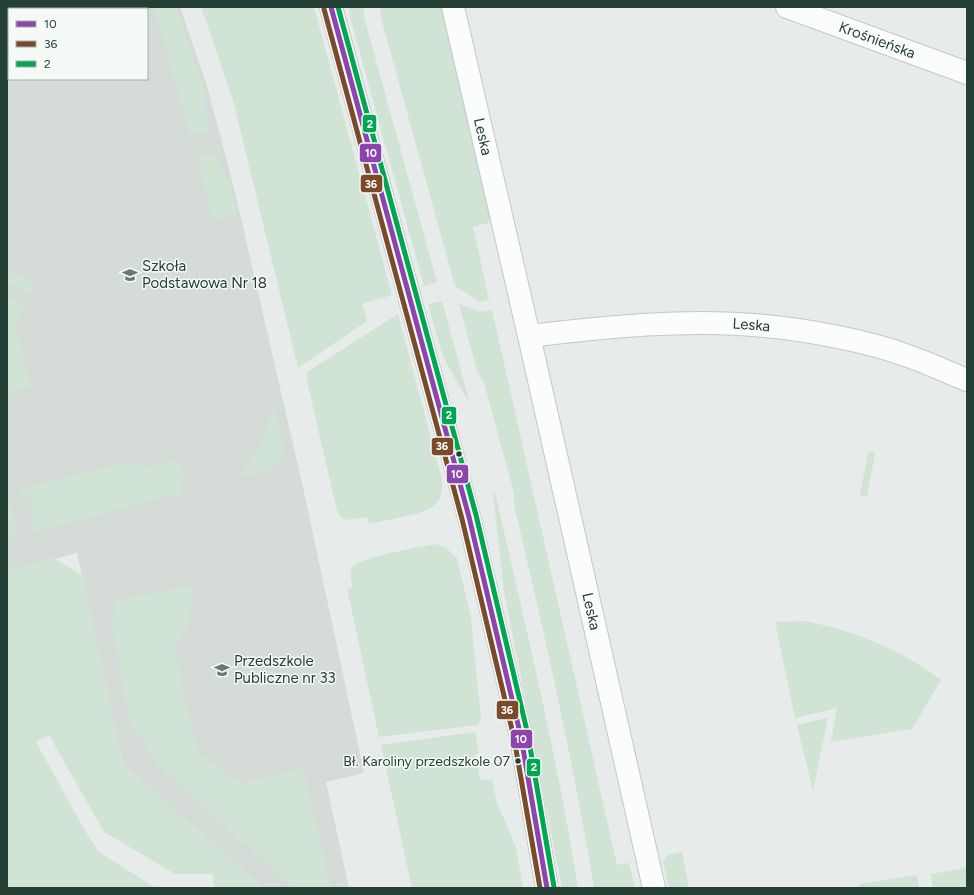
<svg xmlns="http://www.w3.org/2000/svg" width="974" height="895" viewBox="0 0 974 895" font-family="Figtree,sans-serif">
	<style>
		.built { fill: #d5dcd8; fill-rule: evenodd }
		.green { fill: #d1e3d4 }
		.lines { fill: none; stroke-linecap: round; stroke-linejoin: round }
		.minor-casing { stroke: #c4c8c6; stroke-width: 24 }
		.tertiary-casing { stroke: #c4c8c6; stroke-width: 24 }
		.minor { stroke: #fbfcfc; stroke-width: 22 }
		.tertiary { stroke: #fbfcfc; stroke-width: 22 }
		.bus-1-casing { stroke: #f5faf7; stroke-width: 8 }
		.bus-2-casing { stroke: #f5faf7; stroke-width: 8 }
		.bus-3-casing { stroke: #f5faf7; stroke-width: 8 }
		.bus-1 { stroke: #8e44ad; stroke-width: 5 }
		.bus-2 { stroke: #7a4b2a; stroke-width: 5 }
		.bus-3 { stroke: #00a651; stroke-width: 5 }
		.bus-dot { fill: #243f34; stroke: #f5faf7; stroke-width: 1.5 }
		.labels { text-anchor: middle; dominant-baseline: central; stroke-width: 3; stroke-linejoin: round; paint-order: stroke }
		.bus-label { font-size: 14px; fill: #243f34; stroke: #f5faf7; text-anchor: end }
		.street-label { font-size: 15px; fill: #243f34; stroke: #f5faf7 }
		.poi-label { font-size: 15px; fill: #243f34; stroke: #f5faf7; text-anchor: start }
		.line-badge { stroke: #f5faf7; stroke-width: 1.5 }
		.badge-label { font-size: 11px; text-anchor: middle; font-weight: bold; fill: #fff }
	</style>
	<rect width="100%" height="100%" fill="#e7ebe9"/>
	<path class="built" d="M7 7H180L207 86 234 188 304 492 364 773 326 782 349 888H264L123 765 77 553 7 571ZM9 9H147V79H9Z"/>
	<g class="green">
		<polygon points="154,7 176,7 204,89 208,131 190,135"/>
		<polygon points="201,7 314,7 392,295 362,304 367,321 298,368 233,100"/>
		<polygon points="349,7 364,7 364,17 437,282 424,286 350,17"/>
		<polygon points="381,7 444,7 491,216 488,223 473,227 489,300 480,302 455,286 380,14"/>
		<polygon points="214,154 231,188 237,215 213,221 197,158"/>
		<polygon points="7,268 35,284 29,295 7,282"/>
		<polygon points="7,296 24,305 15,323 31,386 7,392"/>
		<polygon points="442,301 470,404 443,357 428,304"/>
		<path d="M459 304 481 312 492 310 617 865 629 863 635 888H594C573 759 544 632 514 505V493L484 383 477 371Z"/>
		<path d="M398 314 442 480C445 509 424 512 402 517 391 519 380 522 369 524L367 517 347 520 340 516 337 511 307 381V372Z"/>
		<path d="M273 408C277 425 293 461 269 470 260 473 249 475 239 477L261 447Z"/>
		<polygon points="868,452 875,453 867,497 860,496"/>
		<path d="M174 459 184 473 181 493 31 532 30 525 35 523 29 497 22 499 20 490 125 462C141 468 159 469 174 459Z"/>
		<path d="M495 492C525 624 557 755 578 888H562L504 591 493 493Z"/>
		<polygon points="7,493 18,536 7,539"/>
		<path d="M436 544 446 548 457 558 471 618 481 720 477 725 379 737 347 588 353 587C351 580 349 574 352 568 358 557 421 547 436 544Z"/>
		<polygon points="55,559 82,575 123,765 264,888 214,888 213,874 175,874 104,832 49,735 36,742 84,829 99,852 156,888 7,888 7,571"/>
		<polygon points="193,585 189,623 174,651 198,753 240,783 303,769 331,888 293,888 159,766 129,719 112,624 115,601"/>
		<path d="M806 621C857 632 900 649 941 680L912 729 831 742 837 708 795 718 775 622Z"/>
		<polygon points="828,718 813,791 797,725"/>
		<polygon points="475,732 479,754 475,755 480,780 492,779 497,803 516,847 523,888 412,888 381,745"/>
		<polygon points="682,852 689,888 669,888 663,861 668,855"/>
		<polygon points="967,868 967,888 933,888 931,874"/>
		<polygon points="917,875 919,888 859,888 859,884"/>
	</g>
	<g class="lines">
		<g class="minor-casing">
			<g id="minor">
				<path id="s1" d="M453 7 529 336 654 888"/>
				<path id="s2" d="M787 7 967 73"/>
				<path id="s3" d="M529 336C607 327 687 318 765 326 808 330 868 341 908 356 928 363 947 372 967 380"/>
			</g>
		</g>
		<g class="tertiary-casing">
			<polyline id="tertiary" points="331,7 469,517 521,737 547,888"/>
		</g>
		<use href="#minor" class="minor"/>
		<use href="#tertiary" class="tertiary"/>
		<g class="bus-1-casing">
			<polyline id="bus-1" points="331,7 469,517 521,737 547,888"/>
		</g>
		<g class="bus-2-casing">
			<polyline id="bus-2" points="324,9 462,519 514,738 540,888"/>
		</g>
		<g class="bus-3-casing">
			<polyline id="bus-3" points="338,7 476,515 528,735 554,887"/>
		</g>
		<use href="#bus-1" class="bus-1"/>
		<use href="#bus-2" class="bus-2"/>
		<use href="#bus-3" class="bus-3"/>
	</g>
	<defs>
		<g id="school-bare" transform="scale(1.2)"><path d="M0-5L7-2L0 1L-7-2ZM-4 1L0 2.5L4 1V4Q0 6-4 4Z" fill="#687b73" stroke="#f5faf7" stroke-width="2.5" paint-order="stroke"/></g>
	</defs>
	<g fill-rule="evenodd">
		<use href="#school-bare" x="130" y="275"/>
		<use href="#school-bare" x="222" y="670"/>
	</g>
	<g class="bus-dot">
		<circle cx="459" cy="454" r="3.5"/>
		<circle cx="518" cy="761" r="3.5"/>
	</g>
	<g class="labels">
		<g class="bus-label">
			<text x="510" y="761">Bł. Karoliny przedszkole 07</text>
		</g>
		<g class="street-label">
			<text stroke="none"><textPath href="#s2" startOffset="96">Krośnieńska</textPath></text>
			<text stroke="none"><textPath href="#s1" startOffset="133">Leska</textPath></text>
			<text stroke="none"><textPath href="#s3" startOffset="223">Leska</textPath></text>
			<text stroke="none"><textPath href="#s1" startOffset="620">Leska</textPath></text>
		</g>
		<g class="poi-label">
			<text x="142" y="266">Szkoła<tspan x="142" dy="17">Podstawowa Nr 18</tspan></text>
			<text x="234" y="661">Przedszkole<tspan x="234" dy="17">Publiczne nr 33</tspan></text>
		</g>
	</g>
	<g class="line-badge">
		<rect x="362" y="114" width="15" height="19" rx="4" fill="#00a651"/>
		<rect x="359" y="143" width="23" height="20" rx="4" fill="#8e44ad"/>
		<rect x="360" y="174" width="23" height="19" rx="4" fill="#7a4b2a"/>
		<rect x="441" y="406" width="16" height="19" rx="4" fill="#00a651"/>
		<rect x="431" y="437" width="23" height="19" rx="4" fill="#7a4b2a"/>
		<rect x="446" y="464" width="23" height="20" rx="4" fill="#8e44ad"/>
		<rect x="496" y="700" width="23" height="20" rx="4" fill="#7a4b2a"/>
		<rect x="510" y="729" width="23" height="20" rx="4" fill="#8e44ad"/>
		<rect x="526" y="758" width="15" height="19" rx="4" fill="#00a651"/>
	</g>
	<g class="badge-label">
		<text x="370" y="128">2</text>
		<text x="371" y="157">10</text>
		<text x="371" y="188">36</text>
		<text x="449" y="419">2</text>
		<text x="442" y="450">36</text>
		<text x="457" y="478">10</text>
		<text x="507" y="714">36</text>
		<text x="521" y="743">10</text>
		<text x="534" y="771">2</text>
	</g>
	<rect width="974" height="895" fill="none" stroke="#243f34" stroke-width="16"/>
	<rect x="8" y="8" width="140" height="72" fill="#f5faf7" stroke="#a1afa9"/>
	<rect x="16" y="21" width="20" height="6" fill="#8e44ad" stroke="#a1afa9"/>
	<text x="44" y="28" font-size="12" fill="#243f34">10</text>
	<rect x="16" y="41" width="20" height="6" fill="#7a4b2a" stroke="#a1afa9"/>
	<text x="44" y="48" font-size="12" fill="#243f34">36</text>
	<rect x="16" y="61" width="20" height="6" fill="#00a651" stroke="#a1afa9"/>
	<text x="44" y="68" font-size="12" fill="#243f34">2</text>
</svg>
